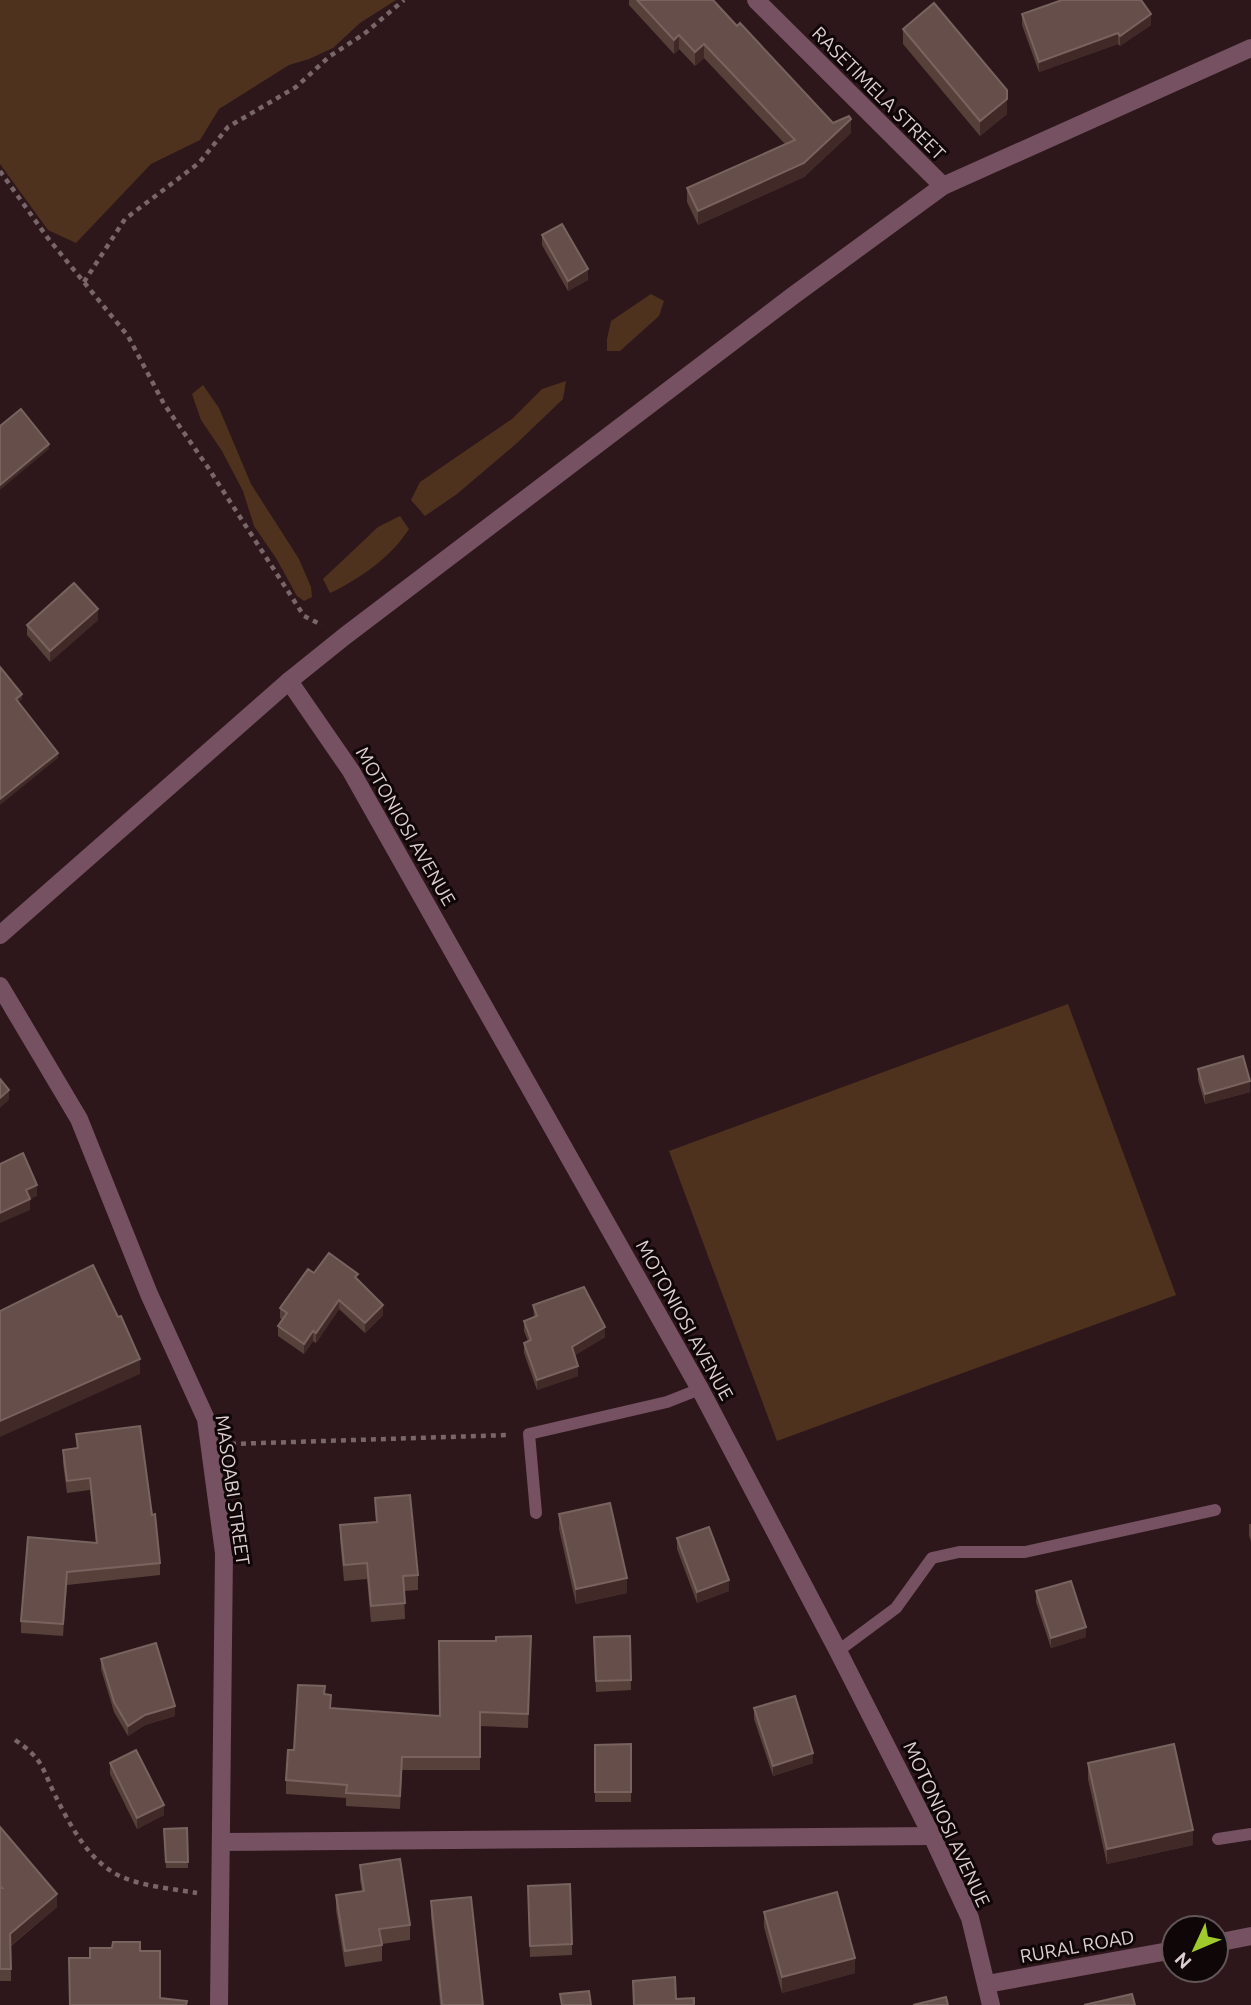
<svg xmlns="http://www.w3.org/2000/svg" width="1251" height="2005" viewBox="0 0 1251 2005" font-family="Ubuntu,sans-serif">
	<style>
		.green { fill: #4f321d }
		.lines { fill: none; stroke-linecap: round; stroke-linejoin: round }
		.path { stroke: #796669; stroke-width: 4.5; stroke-dasharray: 5 5; stroke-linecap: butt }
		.service { stroke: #755162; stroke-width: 12 }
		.minor { stroke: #755162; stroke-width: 18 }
		.wall { fill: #57403a }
		.shaded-wall { fill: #402927 }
		.building { fill: #664f4a; stroke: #78635f; stroke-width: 2 }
		.labels { text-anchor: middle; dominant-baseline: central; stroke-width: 6; stroke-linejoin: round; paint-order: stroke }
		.street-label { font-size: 19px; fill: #deced0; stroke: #0f0607 }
	</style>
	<rect width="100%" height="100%" fill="#2d171b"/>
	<g class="green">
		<polygon points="0,0 396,0 360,23 333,48 309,59 289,65 219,109 200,140 151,164 76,243 48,230 0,164"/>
		<polygon points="651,294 664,301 659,316 620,351 607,351 607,339 611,321"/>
		<polygon points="566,381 563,399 517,443 457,494 425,516 411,500 420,482 512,419 542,389"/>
		<polygon points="203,385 219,408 251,484 299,559 311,587 312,597 304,601 297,596 276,558 254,526 243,491 222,451 201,420 192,394"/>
		<path d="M400 516 409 529C390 558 361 578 330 593L323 579 378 527Z"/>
		<polygon points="1068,1004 1176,1295 777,1441 669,1151"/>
	</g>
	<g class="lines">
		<g class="path">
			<polyline points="0,171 47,237 128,336 164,404 207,466 304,616 322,625"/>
			<polyline points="84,282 125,219 199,163 228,127 296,87 330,56 364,34 404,0"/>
			<polyline points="231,1444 509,1435"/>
			<path d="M15 1740C43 1759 41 1766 55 1795 71 1827 91 1866 127 1879 149 1887 174 1889 197 1893"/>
		</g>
		<g class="service">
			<polyline points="536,1513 529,1434 667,1402 700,1389"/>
			<polyline points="838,1651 896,1608 932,1558 959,1552 1025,1552 1215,1510"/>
			<polyline points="1218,1839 1251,1834"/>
		</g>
		<g class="minor">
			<polyline points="756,0 943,186"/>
			<polyline points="289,681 351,771 700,1389 838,1651 932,1836 970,1918 991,2005"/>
			<polyline points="0,935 289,681 345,636 794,295 943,186 1251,48"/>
			<polyline points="0,986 79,1119 149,1294 206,1419 224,1553 219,2005"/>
			<polyline points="223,1842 932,1836"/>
			<polyline points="1216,1943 1251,1936"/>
			<polyline points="987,1984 1174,1950"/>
		</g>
	</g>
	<g class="wall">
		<polygon points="629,0 713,0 737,26 833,123 851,133 804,177 698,225 687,202 687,188 785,144 704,58 695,66 679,49 674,54 629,5"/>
		<polygon points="1022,14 1151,25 1120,46 1118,44 1039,72 1022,25"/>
		<polygon points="903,29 1007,114 980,136 903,44"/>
		<polygon points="542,235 588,280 568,291 542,245"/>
		<polygon points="98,620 50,662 27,635 27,625"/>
		<polygon points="1198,1069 1250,1092 1205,1104 1198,1080"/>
		<polygon points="314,1273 358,1280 383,1315 365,1333 339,1309 316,1343 313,1341 304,1354 278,1336 278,1326 282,1320 280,1318 280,1308"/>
		<polygon points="533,1305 605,1337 575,1355 578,1376 537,1390 524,1353 524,1343 528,1341 524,1331 524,1321 534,1317"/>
		<polygon points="76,1434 152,1515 160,1563 160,1575 67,1585 63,1636 21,1633 21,1621 96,1543 90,1490 67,1493 63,1463 63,1450 77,1449"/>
		<polygon points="375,1498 418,1575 418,1590 404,1591 405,1619 371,1622 367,1579 344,1581 340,1540 340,1525 376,1522"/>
		<polygon points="559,1514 627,1593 576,1604 559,1529"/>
		<polygon points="1249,1524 1251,1524 1251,1542 1249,1535"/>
		<polygon points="677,1538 729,1591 697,1603 677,1549"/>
		<polygon points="1036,1591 1086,1637 1051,1648 1036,1602"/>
		<polygon points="531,1636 528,1728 480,1726 480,1770 402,1770 400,1809 346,1806 346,1798 286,1794 286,1780 294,1750 325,1694 331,1708 440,1716 496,1641"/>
		<polygon points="630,1636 631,1690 596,1692 594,1637"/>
		<polygon points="101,1659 175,1716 145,1725 128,1736 114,1712 101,1669"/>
		<polygon points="754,1708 813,1763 773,1776 754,1719"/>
		<polygon points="631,1744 631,1802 595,1802 595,1745"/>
		<polygon points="110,1763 164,1815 137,1829 110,1774"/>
		<polygon points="1088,1763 1193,1845 1107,1864 1088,1779"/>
		<polygon points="0,1827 57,1907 11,1946 11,1981 0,1981"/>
		<polygon points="187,1828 188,1868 166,1868 164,1829"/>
		<polygon points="360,1865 410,1925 410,1940 382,1944 382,1961 345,1967 336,1910 336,1895 362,1891 360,1880"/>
		<polygon points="528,1886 572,1944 572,1955 530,1957"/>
		<polygon points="431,1901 483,2005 440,2005 431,1917"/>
		<polygon points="764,1912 855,1973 782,1993 764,1927"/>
	</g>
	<g class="shaded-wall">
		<polygon points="1151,14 1151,25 1120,46 1120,36"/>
		<polygon points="1118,33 1118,44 1039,72 1039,62"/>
		<polygon points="679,35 679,49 674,54 674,40"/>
		<polygon points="704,44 704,58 695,66 695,52"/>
		<polygon points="1007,99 1007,114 980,136 980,121"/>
		<polygon points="851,119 851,133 804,177 698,225 698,211"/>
		<polygon points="588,269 588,280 568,291 568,281"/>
		<polygon points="49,444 49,449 0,490 0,485"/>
		<polygon points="98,609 98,620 50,662 50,651"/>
		<polygon points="22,694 22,699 16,704 16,699"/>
		<polygon points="58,753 58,758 0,805 0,799"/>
		<polygon points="1250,1081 1250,1092 1205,1104 1205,1094"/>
		<polygon points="9,1090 9,1100 0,1108 0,1098"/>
		<polygon points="37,1185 37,1196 26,1201 26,1190"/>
		<polygon points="30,1199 30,1210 0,1223 0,1213"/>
		<polygon points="339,1300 339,1309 316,1343 316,1333"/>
		<polygon points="383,1305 383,1315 365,1333 365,1323"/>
		<polygon points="605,1327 605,1337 572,1357 572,1347"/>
		<polygon points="313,1331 313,1341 304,1354 304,1344"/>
		<polygon points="140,1359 140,1374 0,1437 0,1421"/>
		<polygon points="578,1366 578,1376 537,1390 537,1380"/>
		<polygon points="67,1572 67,1585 63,1636 63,1624"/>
		<polygon points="627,1578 627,1593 576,1604 576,1589"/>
		<polygon points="729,1580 729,1591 697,1603 697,1592"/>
		<polygon points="1086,1627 1086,1637 1051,1648 1051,1638"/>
		<polygon points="175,1706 175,1716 145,1725 128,1736 128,1726 145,1715"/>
		<polygon points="813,1753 813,1763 773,1776 773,1766"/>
		<polygon points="164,1805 164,1815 137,1829 137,1818"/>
		<polygon points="1193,1830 1193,1845 1107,1864 1107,1849"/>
		<polygon points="57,1894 57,1907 10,1946 10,1934"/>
		<polygon points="855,1958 855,1973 782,1993 782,1977"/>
	</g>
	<g class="building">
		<polygon points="637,0 713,0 737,26 740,23 833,123 849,116 851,119 804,163 698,211 687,188 795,140 704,44 695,52 679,35 674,40"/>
		<polygon points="1062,0 1141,0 1151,14 1120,36 1118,33 1039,62 1022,14"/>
		<polygon points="934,3 1007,90 1007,99 980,121 903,29"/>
		<polygon points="562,224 588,269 568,281 542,235"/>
		<polygon points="21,409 49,444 0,485 0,426"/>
		<polygon points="74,583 98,609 50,651 27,625"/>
		<polygon points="0,667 22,694 16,699 58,753 0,799"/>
		<polygon points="1243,1056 1250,1081 1205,1094 1198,1069"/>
		<polygon points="0,1079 9,1090 0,1098"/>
		<polygon points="23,1153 37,1185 26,1190 30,1199 0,1213 0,1164"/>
		<polygon points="329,1253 358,1274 355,1277 383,1305 365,1323 339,1300 316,1333 313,1331 304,1344 278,1326 287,1313 280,1308 308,1269 314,1273"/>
		<polygon points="93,1265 118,1317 121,1316 140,1359 0,1421 0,1311"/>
		<polygon points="584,1287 605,1327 572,1347 578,1366 537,1380 524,1343 531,1340 524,1321 537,1316 533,1305"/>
		<polygon points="140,1426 152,1515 155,1514 160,1563 67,1572 63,1624 21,1621 28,1537 97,1543 90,1478 67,1481 63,1450 78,1448 76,1434"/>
		<polygon points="410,1495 418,1575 403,1576 405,1603 371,1606 367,1563 344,1565 340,1525 377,1522 375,1498"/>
		<polygon points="610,1503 627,1578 576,1589 559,1514"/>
		<polygon points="709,1527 729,1580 697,1592 677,1538"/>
		<polygon points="1071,1581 1086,1627 1051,1638 1036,1591"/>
		<polygon points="531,1636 528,1714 480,1712 480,1757 402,1757 400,1796 346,1793 347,1785 286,1780 288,1750 294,1750 298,1685 325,1686 324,1694 331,1695 330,1708 440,1716 439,1641 496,1641 496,1637"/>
		<polygon points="630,1636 631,1680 596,1681 594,1637"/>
		<polygon points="156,1643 175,1706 145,1715 128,1726 114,1702 101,1659"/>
		<polygon points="795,1696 813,1753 773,1766 754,1708"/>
		<polygon points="631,1744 631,1792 595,1792 595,1745"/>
		<polygon points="1174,1744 1193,1830 1107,1849 1088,1763"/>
		<polygon points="136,1750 164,1805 137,1818 110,1763"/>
		<polygon points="0,1827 57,1894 10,1934 11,1969 0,1969 0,1888 2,1888 0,1886"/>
		<polygon points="187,1828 188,1862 166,1862 164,1829"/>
		<polygon points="400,1859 410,1925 379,1929 382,1945 345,1951 336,1895 364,1891 360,1865"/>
		<polygon points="570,1884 572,1944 530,1946 528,1886"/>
		<polygon points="837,1892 855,1958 782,1977 764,1912"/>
		<polygon points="471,1897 483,2005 442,2005 431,1901"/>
		<polygon points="113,1942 140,1942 140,1951 160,1951 160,1998 187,2001 186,2005 70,2005 69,1958 90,1958 90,1948 112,1948"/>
		<polygon points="675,1977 676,1999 694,1998 694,2005 634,2005 633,1981"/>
		<polygon points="589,1991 591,2005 562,2005 560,1994"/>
		<polygon points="1132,1994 1135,2005 1084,2005"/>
		<polygon points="946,1997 948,2005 913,2005"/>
	</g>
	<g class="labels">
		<g class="street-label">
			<text transform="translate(879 93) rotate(45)">RASETIMELA STREET</text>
			<text transform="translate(406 826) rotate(60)">MOTONIOSI AVENUE</text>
			<text transform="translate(685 1320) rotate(61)">MOTONIOSI AVENUE</text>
			<text transform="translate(233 1490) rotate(82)">MASOABI STREET</text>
			<text transform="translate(947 1824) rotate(65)">MOTONIOSI AVENUE</text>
			<text transform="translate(1077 1946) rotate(-10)">RURAL ROAD</text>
		</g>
	</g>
	<g transform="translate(1195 1949) rotate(226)"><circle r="33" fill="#0f0607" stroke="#625657" stroke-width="2"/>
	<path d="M0-5L12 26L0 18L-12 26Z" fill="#a0c92c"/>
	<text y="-10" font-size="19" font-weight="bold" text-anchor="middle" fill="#deced0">N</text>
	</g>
</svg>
